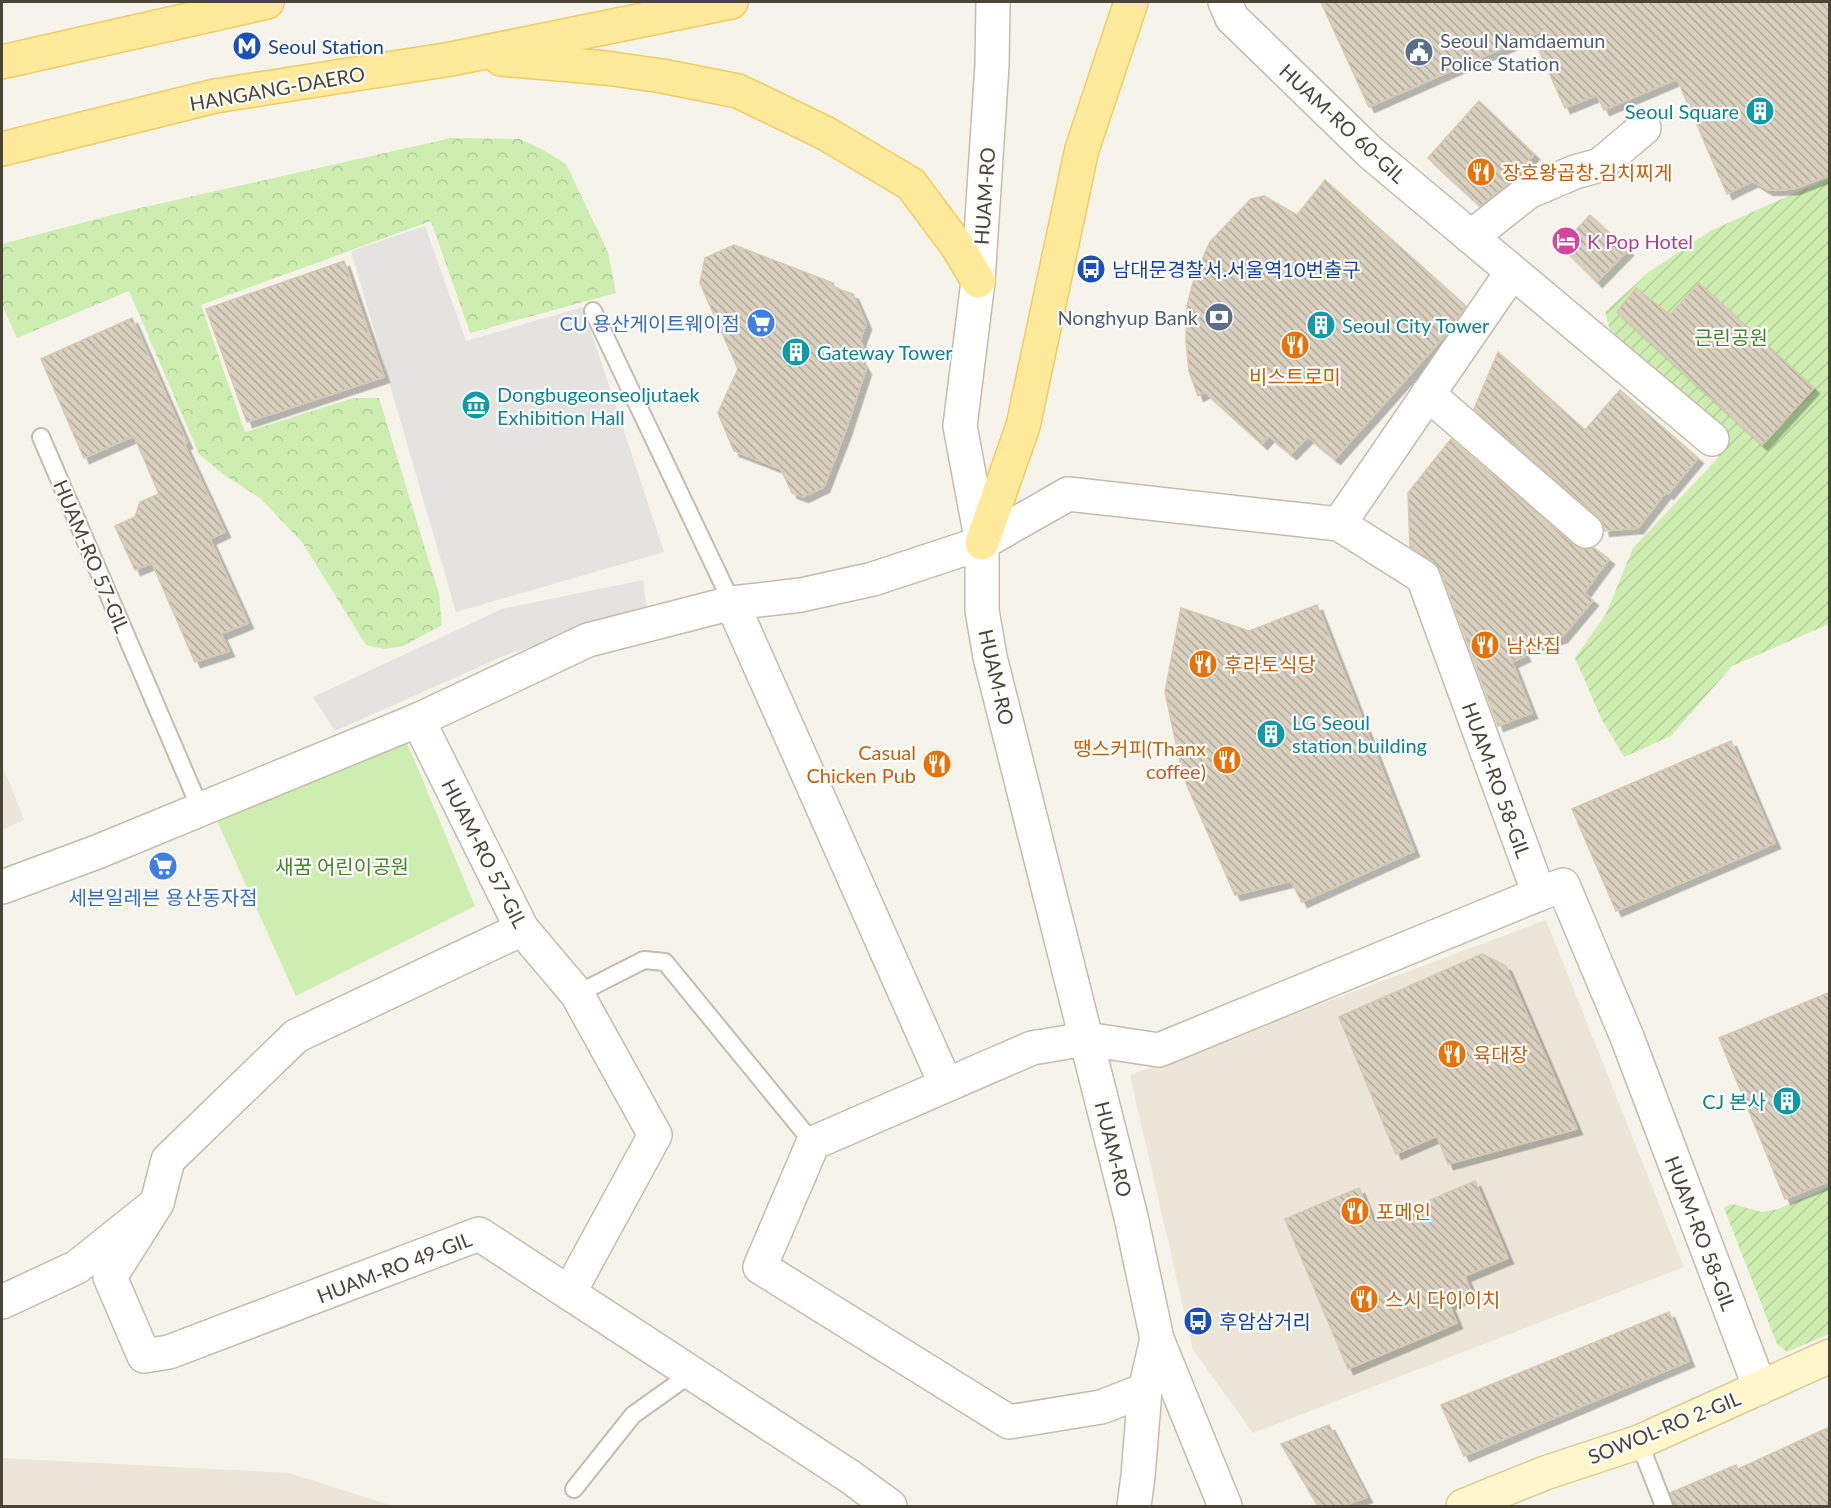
<svg xmlns="http://www.w3.org/2000/svg" width="1831" height="1508" viewBox="0 0 1831 1508" font-family="Lato,'Noto Sans KR',sans-serif">
	<style>
		.residential { fill: #ebe6d8 }
		.forest { fill: url(#forest-crowns) }
		.park { fill: #ceedb1 }
		.garden { fill: url(#garden-furrows) }
		.parking { fill: #e5e3df }
		.building { fill: url(#building-back-hatch); stroke: #d4c9b1; stroke-width: 1.5; filter: url(#shadow) }
		.lines { fill: none; stroke-linecap: round; stroke-linejoin: round }
		.service-casing { stroke: #c3bcac; stroke-width: 20 }
		.minor-casing { stroke: #c3bcac; stroke-width: 36 }
		.tertiary-casing { stroke: #c3bcac; stroke-width: 36 }
		.secondary-casing { stroke: #d9cb98; stroke-width: 36 }
		.primary-casing { stroke: #edcc62; stroke-width: 36 }
		.service { stroke: #fff; stroke-width: 16 }
		.minor { stroke: #fff; stroke-width: 33 }
		.tertiary { stroke: #fff; stroke-width: 33 }
		.secondary { stroke: #fff6cc; stroke-width: 33 }
		.primary { stroke: #ffe99b; stroke-width: 33 }
		.labels { text-anchor: middle; dominant-baseline: central; stroke-width: 4.5; stroke-linejoin: round; paint-order: stroke }
		.service-label { font-size: 20px; fill: #4e5e75; stroke: #fff; text-anchor: start }
		.transit-label { font-size: 20px; fill: #164399; stroke: #fff; text-anchor: start }
		.street-label { font-size: 20px; fill: #4b4537; stroke: #fff }
		.culture-label { font-size: 20px; fill: #0d838f; stroke: #fff; text-anchor: start }
		.food-label { font-size: 20px; fill: #c56008; stroke: #fff; text-anchor: start }
		.hotel-label { font-size: 20px; fill: #b23c85; stroke: #fff; text-anchor: start }
		.shop-label { font-size: 20px; fill: #366cbe; stroke: #fff; text-anchor: end }
		.park-label { font-size: 20px; fill: #438325; stroke: #fff }
	</style>
	<defs>
		<pattern id="forest-crowns" width="20" height="18" patternUnits="userSpaceOnUse" patternTransform="scale(1.5)"><rect width="20" height="18" fill="#ceedb1"/><path d="M2 6a3 3 0 1 1 6 0M12 15a3 3 0 1 1 6 0" fill="none" stroke="#b2cd99"/></pattern>
		<pattern id="garden-furrows" width="10" height="10" patternUnits="userSpaceOnUse" patternTransform="scale(1.5)"><rect width="10" height="10" fill="#ceedb1"/><path d="M-1 1l2-2M0 10L10 0M9 11l2-2" fill="none" stroke="#b2cd99"/></pattern>
		<pattern id="building-back-hatch" width="6" height="6" patternUnits="userSpaceOnUse" patternTransform="scale(1.5)"><rect width="6" height="6" fill="#d9d0bf"/><path d="M-1 5l2 2M0 0l6 6M5-1l2 2" fill="none" stroke="#b2ab9c"/></pattern>
		<filter id="shadow"><feDropShadow dx="5.5" dy="5.5" stdDeviation="0" flood-color="#0004"/></filter>
	</defs>
	<rect width="100%" height="100%" fill="#f6f3eb"/>
	<g class="residential">
		<polygon points="2,765 24,820 2,830"/>
		<polygon points="1546,920 1684,1267 1253,1433 1193,1350 1130,1075"/>
		<polygon points="2,1458 289,1473 393,1506 2,1506"/>
	</g>
	<polygon class="forest" points="451,138 520,139 545,151 566,164 608,252 616,293 470,333 431,221 201,305 245,432 354,398 379,398 439,594 442,625 403,646 384,649 366,645 302,542 260,498 224,475 199,454 129,291 17,338 2,305 2,244 127,211"/>
	<polygon class="park" points="406,740 475,906 296,996 213,812"/>
	<g class="garden">
		<polygon points="1829,178 1829,624 1732,666 1671,736 1624,757 1601,718 1575,658 1606,614 1633,548 1719,457 1622,374 1605,312 1649,272 1710,231"/>
		<polygon points="1829,1187 1829,1334 1787,1352 1777,1344 1724,1208 1732,1204 1762,1212 1778,1209"/>
	</g>
	<g class="parking">
		<polygon points="425,226 466,341 583,307 664,552 456,612 351,251"/>
		<polygon points="643,580 647,610 506,655 335,731 313,697 502,609"/>
	</g>
	<g class="building">
		<polygon points="1321,2 1830,2 1830,175 1794,189 1768,190 1753,181 1727,194 1677,79 1604,110 1597,95 1565,108 1535,41 1544,30 1369,107"/>
		<polygon points="1479,101 1534,154 1503,188 1480,206 1428,158"/>
		<polygon points="1325,180 1466,306 1447,333 1335,459 1308,437 1291,454 1269,436 1262,444 1205,392 1198,396 1189,371 1186,340 1187,306 1195,275 1210,242 1251,199 1264,196 1297,215"/>
		<polygon points="1590,215 1628,250 1597,282 1561,246"/>
		<polygon points="734,245 833,283 835,288 853,294 866,324 860,341 863,346 859,358 866,369 846,430 824,487 803,497 792,493 781,469 734,451 718,413 738,369 700,283 705,258"/>
		<polygon points="344,261 384,377 247,422 206,309"/>
		<polygon points="1699,283 1814,388 1762,445 1617,312 1636,288 1670,315"/>
		<polygon points="132,318 187,443 184,444 225,532 210,539 248,623 221,634 229,651 195,662 152,563 135,570 115,526 135,517 140,502 159,494 134,436 84,458 41,359"/>
		<polygon points="1498,352 1585,430 1620,390 1698,458 1668,494 1666,492 1638,528 1604,531 1603,524 1598,517 1474,409"/>
		<polygon points="1451,439 1574,545 1583,549 1594,548 1609,559 1584,593 1593,600 1562,637 1522,649 1525,656 1512,662 1532,713 1498,726 1441,571 1433,561 1410,547 1408,493"/>
		<polygon points="1317,605 1414,851 1302,902 1291,881 1235,895 1183,776 1165,692 1181,608 1249,631"/>
		<polygon points="1731,741 1775,843 1616,911 1572,809"/>
		<polygon points="1482,954 1506,966 1577,1129 1448,1164 1437,1136 1396,1154 1339,1017"/>
		<polygon points="1830,992 1830,1181 1785,1199 1719,1038"/>
		<polygon points="1475,1181 1508,1258 1465,1276 1472,1294 1449,1304 1457,1323 1348,1369 1285,1219 1359,1188 1374,1224"/>
		<polygon points="1669,1312 1689,1361 1464,1456 1441,1405"/>
		<polygon points="1329,1425 1367,1497 1343,1506 1318,1506 1281,1444"/>
		<polygon points="1830,1427 1830,1506 1674,1506 1670,1493 1736,1465 1738,1469"/>
	</g>
	<g class="lines">
		<g class="service-casing">
			<g id="service">
				<polyline points="593,311 732,603"/>
				<polyline points="41,437 200,808"/>
				<polyline points="577,994 644,960 665,962 813,1143"/>
				<polyline points="1639,1442 1664,1506"/>
				<polyline points="574,1489 633,1415 692,1373"/>
			</g>
		</g>
		<g class="minor-casing">
			<g id="minor">
				<polyline points="1225,2 1232,18 1371,153 1712,439"/>
				<polyline points="1471,237 1528,192 1575,172 1600,165 1644,128"/>
				<polyline points="1428,394 1586,531"/>
				<polyline points="1339,524 1512,272"/>
				<polyline points="732,603 946,1085"/>
				<polyline points="418,720 522,929 577,994 655,1135 569,1293"/>
				<polyline points="2,887 97,852 418,720 588,640 732,603 801,595 873,579 982,543 1068,494 1339,524 1423,577 1539,894 1563,885 1627,1037 1760,1388"/>
				<polyline points="157,1203 110,1277 144,1356 169,1352 479,1234 849,1476 890,1506"/>
				<polyline points="2,1302 77,1267 157,1203 168,1160 296,1036 522,929"/>
				<polyline points="1145,1390 1101,1407 1009,1422 760,1267 813,1143 1032,1048 1086,1039 1159,1050 1539,894"/>
			</g>
		</g>
		<g class="tertiary-casing">
			<g id="tertiary">
				<polyline points="993,2 992,65 978,281 960,426 982,543 982,610 990,657 1131,1217 1157,1339 1145,1390 1138,1476 1134,1506"/>
				<polyline points="1157,1339 1225,1506"/>
			</g>
		</g>
		<g class="secondary-casing">
			<polyline id="secondary" points="1463,1506 1545,1473 1639,1442 1830,1356"/>
		</g>
		<g class="primary-casing">
			<g id="primary">
				<polyline points="501,59 606,68 662,76 738,91 825,133 911,184 958,247 978,281"/>
				<polyline points="2,62 267,2"/>
				<polyline points="2,149 215,96 451,59 731,2"/>
				<polyline points="982,543 1023,426 1082,149 1131,2"/>
			</g>
		</g>
		<use href="#service" class="service"/>
		<use href="#minor" class="minor"/>
		<use href="#tertiary" class="tertiary"/>
		<use href="#secondary" class="secondary"/>
		<use href="#primary" class="primary"/>
	</g>
	<defs>
		<g id="metro-disc" transform="scale(1.5)"><circle r="9.5" fill="#1a4fb4" stroke="#fff"/><path d="M-5.5 5V-5H-3L0 0L3-5H5.5V5H3V-.5L0 4L-3-.5V5Z" fill="#fff"/></g>
		<g id="civic-disc" transform="scale(1.5)"><circle r="9.5" fill="#5c6f8a" stroke="#fff"/><path d="M-.6-6.5H3V-4.5H.6V-3L4-1V1h2V6H-6V1h2V-1L-.6-3ZM-1.2 2.5V6h2.4V2.5Z" fill="#fff"/></g>
		<g id="building-disc" transform="scale(1.5)"><circle r="9.5" fill="#0f9aa8" stroke="#fff"/><path d="M-4-6H4V6H1V3H-1V6H-4ZM-2.5-4.3h1.7v1.8h-1.7ZM.8-4.3h1.7v1.8H.8ZM-2.5-1h1.7V.8h-1.7ZM.8-1h1.7V.8H.8Z" fill="#fff"/></g>
		<g id="restaurant-disc" transform="scale(1.5)"><circle r="9.5" fill="#e8710a" stroke="#fff"/><path d="M-5-6h1v4h1v-4h1v4h1v-4h1v5L-1.5 .5V6h-2V.5L-5-1ZM5-6V6H3V1.5H1.5Q1.5-4 5-6Z" fill="#fff"/></g>
		<g id="hotel-disc" transform="scale(1.5)"><circle r="9.5" fill="#d1479c" stroke="#fff"/><path d="M-6-4.5h1.5V1H6V5H4.5V3h-9V5H-6ZM-4 0a1.8 1.8 0 1 1 3.6 0ZM.5 0V-2.5h3Q6-2.5 6 0Z" fill="#fff"/></g>
		<g id="bus-disc" transform="scale(1.5)"><circle r="9.5" fill="#1a4fb4" stroke="#fff"/><path d="M-5-6H5V4H4V6H2V4H-2V6H-4V4H-5ZM-3.5-4V0h7V-4ZM-3.5 1.2v1.5H-2V1.2ZM2 1.2v1.5H3.5V1.2Z" fill="#fff"/></g>
		<g id="bank-disc" transform="scale(1.5)"><circle r="9.5" fill="#5c6f8a" stroke="#fff"/><path d="M-6-4H6V4H-6ZM0-2.3a2.3 2.3 0 1 0 0 4.6a2.3 2.3 0 1 0 0-4.6Z" fill="#fff"/></g>
		<g id="supermarket-disc" transform="scale(1.5)"><circle r="9.5" fill="#3f7fe0" stroke="#fff"/><path d="M-6-5.5h2.5l.6 2H6L4.5 2H-2.5L-4.4-4H-6ZM-1.5 3.2a1.3 1.3 0 1 0 .1 0ZM3 3.2a1.3 1.3 0 1 0 .1 0Z" fill="#fff"/></g>
		<g id="museum-disc" transform="scale(1.5)"><circle r="9.5" fill="#0f9aa8" stroke="#fff"/><path d="M0-6L6-3V-2H-6V-3ZM-5-1h2V3h-2ZM-1-1h2V3h-2ZM3-1h2V3H3ZM-6 4H6V6H-6Z" fill="#fff"/></g>
	</defs>
	<g fill-rule="evenodd">
		<use href="#metro-disc" x="247" y="46"/>
		<use href="#civic-disc" x="1419" y="52"/>
		<use href="#building-disc" x="1760" y="111"/>
		<use href="#restaurant-disc" x="1481" y="172"/>
		<use href="#hotel-disc" x="1566" y="241"/>
		<use href="#bus-disc" x="1091" y="269"/>
		<use href="#bank-disc" x="1219" y="317"/>
		<use href="#supermarket-disc" x="761" y="323"/>
		<use href="#building-disc" x="1321" y="325"/>
		<use href="#restaurant-disc" x="1295" y="345"/>
		<use href="#building-disc" x="796" y="352"/>
		<use href="#museum-disc" x="476" y="405"/>
		<use href="#restaurant-disc" x="1485" y="645"/>
		<use href="#restaurant-disc" x="1203" y="664"/>
		<use href="#building-disc" x="1271" y="734"/>
		<use href="#restaurant-disc" x="1227" y="760"/>
		<use href="#restaurant-disc" x="937" y="764"/>
		<use href="#supermarket-disc" x="163" y="866"/>
		<use href="#restaurant-disc" x="1452" y="1054"/>
		<use href="#building-disc" x="1787" y="1101"/>
		<use href="#restaurant-disc" x="1355" y="1211"/>
		<use href="#restaurant-disc" x="1364" y="1299"/>
		<use href="#bus-disc" x="1198" y="1321"/>
	</g>
	<g class="labels">
		<g class="service-label">
			<text x="1440" y="40">Seoul Namdaemun<tspan x="1440" dy="23">Police Station</tspan></text>
			<text x="1198" y="317" text-anchor="end">Nonghyup Bank</text>
		</g>
		<g class="transit-label">
			<text x="268" y="46">Seoul Station</text>
			<text x="1112" y="269">남대문경찰서.서울역10번출구</text>
			<text x="1219" y="1321">후암삼거리</text>
		</g>
		<g class="street-label">
			<text transform="translate(277 88) rotate(-10)">HANGANG-DAERO</text>
			<text transform="translate(1343 123) rotate(43)">HUAM-RO 60-GIL</text>
			<text transform="translate(984 196) rotate(-86)">HUAM-RO</text>
			<text transform="translate(92 556) rotate(67)">HUAM-RO 57-GIL</text>
			<text transform="translate(997 677) rotate(77)">HUAM-RO</text>
			<text transform="translate(1497 780) rotate(70)">HUAM-RO 58-GIL</text>
			<text transform="translate(485 853) rotate(63)">HUAM-RO 57-GIL</text>
			<text transform="translate(1114 1149) rotate(76)">HUAM-RO</text>
			<text transform="translate(1701 1233) rotate(69)">HUAM-RO 58-GIL</text>
			<text transform="translate(394 1267) rotate(-21)">HUAM-RO 49-GIL</text>
			<text transform="translate(1664 1427) rotate(-22)">SOWOL-RO 2-GIL</text>
		</g>
		<g class="culture-label">
			<text x="1739" y="111" text-anchor="end">Seoul Square</text>
			<text x="1342" y="325">Seoul City Tower</text>
			<text x="817" y="352">Gateway Tower</text>
			<text x="497" y="394">Dongbugeonseoljutaek<tspan x="497" dy="23">Exhibition Hall</tspan></text>
			<text x="1292" y="722">LG Seoul<tspan x="1292" dy="23">station building</tspan></text>
			<text x="1766" y="1101" text-anchor="end">CJ 본사</text>
		</g>
		<g class="food-label">
			<text x="1502" y="172">장호왕곱창.김치찌게</text>
			<text x="1295" y="376" text-anchor="middle">비스트로미</text>
			<text x="1506" y="645">남산집</text>
			<text x="1224" y="664">후라토식당</text>
			<text x="1206" y="748" text-anchor="end">땡스커피(Thanx<tspan x="1206" dy="23">coffee)</tspan></text>
			<text x="916" y="752" text-anchor="end">Casual<tspan x="916" dy="23">Chicken Pub</tspan></text>
			<text x="1473" y="1054">육대장</text>
			<text x="1376" y="1211">포메인</text>
			<text x="1385" y="1299">스시 다이이치</text>
		</g>
		<g class="hotel-label">
			<text x="1587" y="241">K Pop Hotel</text>
		</g>
		<g class="shop-label">
			<text x="740" y="323">CU 용산게이트웨이점</text>
			<text x="163" y="897" text-anchor="middle">세븐일레븐 용산동자점</text>
		</g>
		<g class="park-label">
			<text x="1731" y="337">근린공원</text>
			<text x="342" y="866">새꿈 어린이공원</text>
		</g>
	</g>
	<rect width="1831" height="1508" fill="none" stroke="#4b4537" stroke-width="6"/>
</svg>
